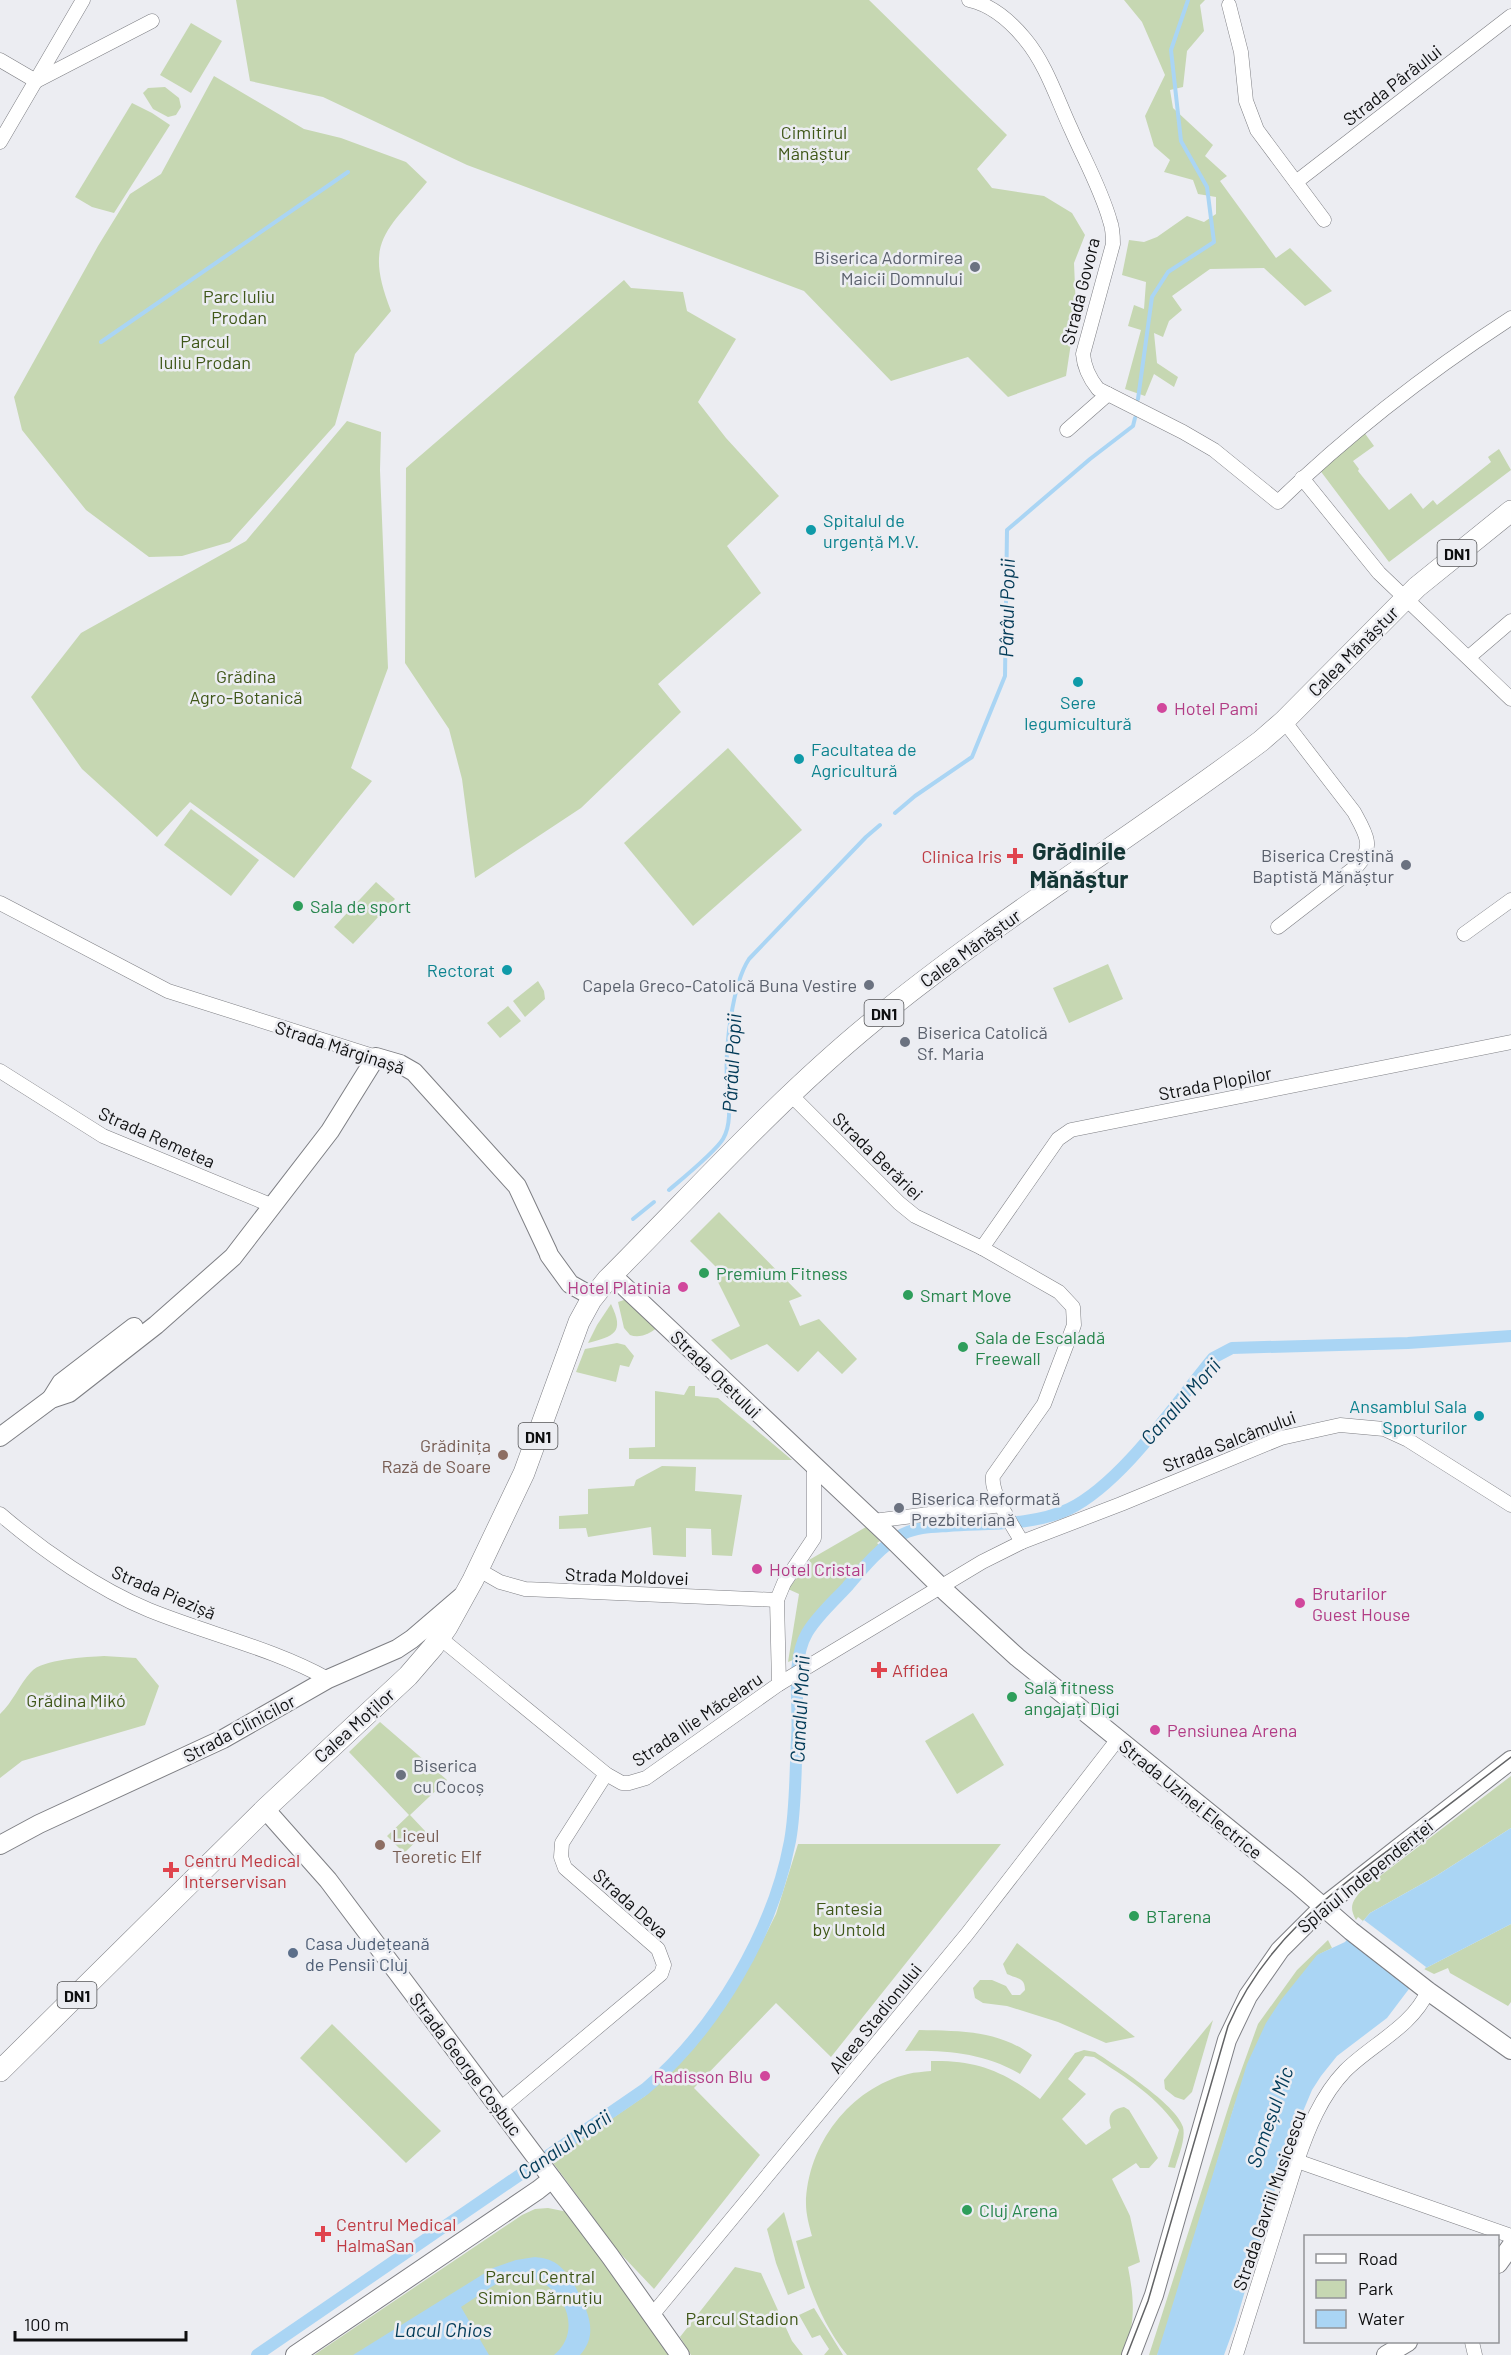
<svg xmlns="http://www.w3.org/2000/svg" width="1511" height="2355" viewBox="0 0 1511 2355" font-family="Barlow,sans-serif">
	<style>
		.green { fill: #c6d7b2 }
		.water { fill: #aad5f4 }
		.pier { fill: #ecedf2 }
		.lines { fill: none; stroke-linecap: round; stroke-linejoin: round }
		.stream { stroke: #aad5f4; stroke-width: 4 }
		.canal { stroke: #aad5f4; stroke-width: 12 }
		.street-casing { stroke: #7e7f84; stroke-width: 15 }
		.secondary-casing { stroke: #7e7f84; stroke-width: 20 }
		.primary-casing { stroke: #7e7f84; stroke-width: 22 }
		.street { stroke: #fff; stroke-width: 14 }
		.secondary { stroke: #fff; stroke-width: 18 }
		.primary { stroke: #fff; stroke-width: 21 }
		.tram { stroke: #626365; stroke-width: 1.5 }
		.worship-dot { fill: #6b7280; stroke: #ecedf2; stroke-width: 2 }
		.culture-dot { fill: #0f9aa8; stroke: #ecedf2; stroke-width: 2 }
		.hotel-dot { fill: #d1479c; stroke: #ecedf2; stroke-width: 2 }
		.health-dot { fill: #e0444e; stroke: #ecedf2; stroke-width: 2 }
		.leisure-dot { fill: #2e9e5b; stroke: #ecedf2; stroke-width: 2 }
		.education-dot { fill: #8d6e63; stroke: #ecedf2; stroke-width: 2 }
		.service-dot { fill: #5c6f8a; stroke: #ecedf2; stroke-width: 2 }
		.labels { text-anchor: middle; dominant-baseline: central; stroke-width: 5; stroke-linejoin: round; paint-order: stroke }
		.shield { fill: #ecedf2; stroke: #515254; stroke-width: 1.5 }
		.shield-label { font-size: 16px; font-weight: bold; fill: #0e0f10 }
		.street-label { font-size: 18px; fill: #0e0f10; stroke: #ecedf2 }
		.park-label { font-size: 18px; fill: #3f5718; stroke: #ecedf2 }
		.worship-label { font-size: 18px; fill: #5b616d; stroke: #ecedf2; text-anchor: end }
		.culture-label { font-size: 18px; fill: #0d838f; stroke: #ecedf2; text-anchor: start }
		.hotel-label { font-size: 18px; fill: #b23c85; stroke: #ecedf2; text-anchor: start }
		.health-label { font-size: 18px; fill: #be3a42; stroke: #ecedf2; text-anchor: start }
		.leisure-label { font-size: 18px; fill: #27864d; stroke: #ecedf2; text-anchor: start }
		.education-label { font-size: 18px; fill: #785e54; stroke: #ecedf2; text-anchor: end }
		.service-label { font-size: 18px; fill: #4e5e75; stroke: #ecedf2; text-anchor: start }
		.water-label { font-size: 20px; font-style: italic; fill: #013a57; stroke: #ecedf2 }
		.district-label { font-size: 24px; font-weight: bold; fill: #153736; stroke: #ecedf2 }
	</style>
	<rect width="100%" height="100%" fill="#ecedf2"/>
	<g class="green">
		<polygon points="236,0 869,0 1007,135 977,169 992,188 1044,196 1072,213 1085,235 1074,263 1076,310 1066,376 1008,397 968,357 891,381 804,291 467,165 323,97 250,81"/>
		<polygon points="1124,0 1205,0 1200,5 1204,31 1187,51 1183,87 1170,90 1173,108 1213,145 1205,156 1227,176 1220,181 1276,258 1290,248 1332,291 1305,306 1264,268 1210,269 1172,296 1182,310 1169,321 1163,337 1154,333 1157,363 1178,377 1174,387 1154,374 1145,396 1125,389 1141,330 1128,326 1134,305 1144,309 1146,282 1122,275 1129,240 1144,242 1157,237 1187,216 1204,222 1216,214 1216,197 1198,194 1193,180 1164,172 1170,160 1154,146 1145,116 1165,75 1142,22"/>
		<polygon points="191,23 222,41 191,93 160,75"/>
		<path d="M214 76 304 129 341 138 406 162 427 182C385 233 364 242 391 311L355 354 335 425 230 542 182 556 149 557 86 510 22 430 14 397 98 246 130 194 161 174Z"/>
		<polygon points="165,87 179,98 181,107 176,115 168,117 153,109 143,93 148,88"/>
		<polygon points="132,103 152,113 170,125 114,213 92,207 75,197"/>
		<polygon points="624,280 631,288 683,292 687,311 736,339 698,402 726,438 779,496 727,546 761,593 658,684 681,712 581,808 475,878 462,779 449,729 405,663 406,468"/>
		<polygon points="347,421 381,432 380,470 388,668 351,768 372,781 294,878 190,802 157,837 82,769 31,697 81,633 246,541"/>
		<polygon points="1361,428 1374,446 1353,461 1359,469 1358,471 1389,510 1411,493 1423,509 1433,500 1437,505 1491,462 1488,457 1499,449 1511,470 1389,562 1316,465"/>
		<polygon points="728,748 802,830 693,926 624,843"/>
		<polygon points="191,809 259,860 231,896 164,845"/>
		<polygon points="376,882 395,899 353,944 334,927"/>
		<polygon points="1108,964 1123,999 1069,1023 1053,988"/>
		<polygon points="538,981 544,991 545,999 525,1017 513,1001"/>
		<polygon points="508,1006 521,1021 500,1038 487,1023"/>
		<polygon points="719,1212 802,1296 789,1301 800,1326 819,1319 857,1359 842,1374 818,1351 798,1372 767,1344 731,1360 711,1340 740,1326 715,1276 720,1271 690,1241"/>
		<path d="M624 1300 632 1301 659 1326C651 1333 640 1339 630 1335L624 1328 618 1302Z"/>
		<path d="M611 1304C625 1333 614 1336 588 1343L597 1325Z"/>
		<polygon points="617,1343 625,1345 634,1356 629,1367 620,1365 616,1382 576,1372 585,1349"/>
		<polygon points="689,1386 695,1386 695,1396 718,1398 792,1460 629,1459 629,1448 655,1447 655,1391 684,1395"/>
		<polygon points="662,1466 696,1467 695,1491 742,1495 732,1556 712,1555 711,1529 686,1528 686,1557 653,1555 651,1527 588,1537 586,1528 559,1529 559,1516 588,1514 588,1489 634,1486 636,1480"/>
		<path d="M866 1527 880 1541 877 1543 881 1547C857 1569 797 1625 798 1658L788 1662 799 1594 788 1589 810 1562 809 1560Z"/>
		<path d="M104 1656 136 1658 159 1686 145 1725 22 1761 0 1778V1714C13 1702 19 1685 31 1672 42 1659 87 1657 104 1656Z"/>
		<polygon points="973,1713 1004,1765 957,1794 925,1741"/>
		<polygon points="380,1722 447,1780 410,1815 426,1832 404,1853 387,1836 409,1815 349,1752"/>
		<path d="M1511 1776V1828L1436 1876 1370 1913 1363 1921 1358 1917 1356 1920C1348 1906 1353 1900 1363 1889Z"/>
		<polygon points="798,1844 1001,1844 831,2057 776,2003 694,2088 760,2155 654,2289 618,2251 551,2160 645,2096 701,2037 726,2002 760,1946 776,1914"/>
		<polygon points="1511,1924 1511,2002 1508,2006 1450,1973 1448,1968 1434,1974 1424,1969"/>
		<polygon points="1328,1940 1332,1948 1318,1955 1235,2104 1160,2350 1157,2355 1149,2355 1232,2096 1258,2024 1297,1970"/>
		<path d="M1017 1943 1135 2037 1106 2043 1058 2022 1007 2006 983 2003 975 1998 973 1988 980 1980H992L1006 1986 1012 1995H1020L1025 1990C1025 1977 1017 1979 1007 1974L1003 1964Z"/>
		<polygon points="1213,2020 1192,2092 1184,2100 1175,2097 1165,2089 1164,2080"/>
		<polygon points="332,2024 441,2131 406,2163 300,2058"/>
		<path d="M919 2030C960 2031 997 2030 1032 2055L1020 2074C984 2053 946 2050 905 2051Z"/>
		<path d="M1084 2050 1095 2052C1116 2066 1176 2104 1183 2127 1186 2139 1178 2157 1175 2168L1168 2167 1179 2130C1161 2099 1124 2076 1094 2057L1085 2056 1068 2079 1086 2094 1062 2119 1086 2145 1111 2128C1107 2116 1111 2109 1124 2107L1129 2110 1158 2158 1149 2168H1140L1136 2163 1112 2179 1130 2216 1140 2262 1128 2267C1134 2297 1137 2328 1121 2355H847C820 2321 807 2282 796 2241L812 2236C809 2225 806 2214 806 2204 807 2145 850 2088 908 2074 915 2072 923 2072 931 2071V2061C976 2060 1004 2071 1040 2099L1075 2053Z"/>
		<polygon points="548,2208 568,2212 670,2355 314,2355 522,2215 535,2209"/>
		<polygon points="784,2212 805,2288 788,2295 776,2263 767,2229"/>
		<polygon points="735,2267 761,2273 792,2341 803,2355 691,2355 680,2337"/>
		<polygon points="814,2308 843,2355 824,2355 829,2349 820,2335 812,2338 799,2315"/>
	</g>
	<g class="water">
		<polygon points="1511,1828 1511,1924 1424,1969 1387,2018 1337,2056 1321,2076 1312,2090 1286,2152 1235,2325 1224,2355 1157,2355 1247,2064 1266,2023 1281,2000 1317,1955 1345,1942 1370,1913 1436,1876"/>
		<path d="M535 2257C543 2258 550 2259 557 2264 566 2271 572 2280 577 2290 588 2312 599 2334 580 2355H554C582 2332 566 2292 537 2280 530 2278 521 2275 514 2277 496 2281 477 2297 461 2307L489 2355H353L493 2268 516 2260Z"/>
	</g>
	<polygon class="pier" points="1364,1920 1426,1967 1411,1986 1349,1938"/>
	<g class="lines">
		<g class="stream">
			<polyline points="101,342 348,172"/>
			<polyline points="1138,399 1152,297 1168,272 1214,242 1207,187 1181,141 1171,50 1188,0"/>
			<polyline points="895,813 915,796 972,757 1005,676 1007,530 1090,459 1133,426 1135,418"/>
			<path d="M669 1190C682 1179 715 1152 723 1139 733 1122 728 1098 727 1080 725 1048 732 985 749 959L866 837 880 825"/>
			<polyline points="633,1219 654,1202"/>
		</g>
		<path class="canal" d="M257 2355 645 2089C715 2030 773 1932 790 1841 796 1808 795 1773 797 1739 800 1706 790 1663 807 1633 817 1616 834 1601 847 1587 863 1568 881 1546 903 1534 917 1527 933 1527 948 1526 987 1523 1033 1526 1069 1509 1122 1483 1175 1404 1213 1358L1232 1348 1408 1343 1511 1336"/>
		<g class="street-casing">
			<g id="street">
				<path d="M969 0C992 5 1011 22 1025 39 1046 64 1057 99 1071 129 1084 159 1101 189 1110 221 1113 229 1113 236 1113 244L1083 354C1084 367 1090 379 1098 389L1183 432 1214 450 1278 502C1349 433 1428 372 1511 318"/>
				<polyline points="1229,5 1241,52 1246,101 1257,130 1324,220"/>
				<polyline points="0,60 36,81 152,21"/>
				<polyline points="0,142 83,0"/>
				<polyline points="1296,182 1511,16"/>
				<polyline points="1067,430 1108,394"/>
				<polyline points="1302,478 1379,573 1511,699"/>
				<polyline points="1469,657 1511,621"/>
				<polyline points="0,903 168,991 376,1057"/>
				<path d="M1278 927 1358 865C1375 846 1365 832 1354 812L1284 721"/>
				<polyline points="1464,934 1511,900"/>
				<polyline points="0,1071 103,1136 273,1206"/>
				<path d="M790 1094 899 1203 915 1216 982 1248 1059 1292 1073 1307 1074 1325 1044 1404 993 1476C990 1493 1013 1526 1022 1542"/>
				<polyline points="982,1248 1058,1139 1071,1130 1511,1042"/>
				<path d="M0 1514C42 1550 98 1589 149 1610 208 1634 272 1648 328 1679"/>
				<polyline points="873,1521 1002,1505"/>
				<polyline points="479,1570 500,1582 525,1589 777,1600"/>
				<polyline points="440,1638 606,1774 622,1783 629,1783 646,1778 779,1684 982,1562 1022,1542 1121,1504 1281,1438 1340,1425 1384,1429 1408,1440 1511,1505"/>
				<polyline points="779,1684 777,1600 784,1583 814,1538 814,1466"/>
				<polyline points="500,2109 661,1974 664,1965 658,1949 565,1868 561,1857 562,1843 606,1774"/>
				<polyline points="1297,2161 1511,2236"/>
				<polyline points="653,2314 967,1934 1118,1739"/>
				<polyline points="1472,2342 1475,2355"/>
				<path d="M1236 2355 1297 2161C1308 2129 1321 2096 1345 2071 1372 2044 1412 2027 1428 1991"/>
			</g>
		</g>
		<g class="secondary-casing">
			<g id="secondary">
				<polyline points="549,1255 570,1284 593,1297"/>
				<polyline points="612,1275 887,1534 946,1592 1017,1657 1297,1884 1351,1931 1428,1991 1511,2050"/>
				<polyline points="51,1399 61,1383 134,1327"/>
				<polyline points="0,1437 51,1399 69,1393 156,1325 233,1257 330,1131 376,1057 400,1064 414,1072 517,1186 548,1252"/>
				<polyline points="265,1809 328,1880 610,2256 680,2355"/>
				<polyline points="0,1845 39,1824 223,1739 328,1679 397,1649 412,1639 461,1597"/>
				<polyline points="1498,2264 1511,2246"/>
				<polyline points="295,2355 538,2190 552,2179"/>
				<polyline points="1131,2355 1154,2295 1227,2040 1248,1996 1280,1950 1323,1907 1511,1760"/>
				<polyline points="1386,2355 1408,2342"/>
			</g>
		</g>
		<g class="primary-casing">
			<path id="primary" d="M0 2071 265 1809 408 1676 433 1647 447 1627 473 1580 524 1473 579 1322 591 1300 607 1280C694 1193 776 1101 871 1023 995 921 1133 837 1261 741L1284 721 1417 587 1511 511"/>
		</g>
		<use href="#street" class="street"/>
		<use href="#secondary" class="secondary"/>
		<use href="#primary" class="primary"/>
		<path class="tram" d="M1127 2355 1148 2301 1228 2026C1266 1938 1335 1890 1410 1834 1444 1809 1477 1783 1511 1757"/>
	</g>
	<g class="worship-dot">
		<circle cx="975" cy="267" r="6"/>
		<circle cx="1406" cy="865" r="6"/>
		<circle cx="869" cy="985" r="6"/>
		<circle cx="905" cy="1042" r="6"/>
		<circle cx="899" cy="1508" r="6"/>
		<circle cx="401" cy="1775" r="6"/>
	</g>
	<g class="culture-dot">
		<circle cx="811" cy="530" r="6"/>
		<circle cx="1078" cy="682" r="6"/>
		<circle cx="799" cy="759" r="6"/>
		<circle cx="507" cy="970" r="6"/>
		<circle cx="1479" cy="1416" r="6"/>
	</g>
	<g class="hotel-dot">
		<circle cx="1162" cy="708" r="6"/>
		<circle cx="683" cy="1287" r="6"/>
		<circle cx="757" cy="1569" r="6"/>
		<circle cx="1300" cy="1603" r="6"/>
		<circle cx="1155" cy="1730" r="6"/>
		<circle cx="765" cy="2076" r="6"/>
	</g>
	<g class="health-dot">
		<path d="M1012 847h6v6h6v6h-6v6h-6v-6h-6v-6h6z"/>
		<path d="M876 1661h6v6h6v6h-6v6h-6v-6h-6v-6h6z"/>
		<path d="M168 1861h6v6h6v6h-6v6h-6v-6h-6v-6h6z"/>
		<path d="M320 2225h6v6h6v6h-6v6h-6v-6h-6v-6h6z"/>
	</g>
	<g class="leisure-dot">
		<circle cx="298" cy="906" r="6"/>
		<circle cx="704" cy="1273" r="6"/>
		<circle cx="908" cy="1295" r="6"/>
		<circle cx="963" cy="1347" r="6"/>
		<circle cx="1012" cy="1697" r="6"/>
		<circle cx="1134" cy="1916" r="6"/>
		<circle cx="967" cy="2210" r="6"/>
	</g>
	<g class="education-dot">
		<circle cx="503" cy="1455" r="6"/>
		<circle cx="380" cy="1845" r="6"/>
	</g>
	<circle class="service-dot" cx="293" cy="1953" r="6"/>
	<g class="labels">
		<g class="shield">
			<rect x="1437.5" y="540" width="39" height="26" rx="4.5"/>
			<rect x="864.5" y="1000" width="39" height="26" rx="4.5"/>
			<rect x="518.5" y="1423" width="39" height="26" rx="4.5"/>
			<rect x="57.5" y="1982" width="39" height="26" rx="4.5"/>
		</g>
		<g class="shield-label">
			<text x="1457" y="553">DN1</text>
			<text x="884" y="1013">DN1</text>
			<text x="538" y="1436">DN1</text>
			<text x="77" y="1995">DN1</text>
		</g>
		<g class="street-label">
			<text transform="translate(1392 85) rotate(-38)">Strada Pârâului</text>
			<text transform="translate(1080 291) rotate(-76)">Strada Govora</text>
			<text transform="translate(1353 651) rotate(-45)">Calea Mănăștur</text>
			<text transform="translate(970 948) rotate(-36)">Calea Mănăștur</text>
			<text transform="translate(340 1047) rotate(18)">Strada Mărginașă</text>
			<text transform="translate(1215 1083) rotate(-11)">Strada Plopilor</text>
			<text transform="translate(157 1137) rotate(24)">Strada Remetea</text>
			<text transform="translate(878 1156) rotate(44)">Strada Berăriei</text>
			<text transform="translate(716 1374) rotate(44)">Strada Oțetului</text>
			<text transform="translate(1229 1441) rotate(-21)">Strada Salcâmului</text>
			<text transform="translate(627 1576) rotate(2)">Strada Moldovei</text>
			<text transform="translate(164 1592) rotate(23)">Strada Piezișă</text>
			<text transform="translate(697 1719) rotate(-34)">Strada Ilie Măcelaru</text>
			<text transform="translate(354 1725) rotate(-42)">Calea Moților</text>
			<text transform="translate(239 1728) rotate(-28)">Strada Clinicilor</text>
			<text transform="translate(1191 1799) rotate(39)">Strada Uzinei Electrice</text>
			<text transform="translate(1365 1876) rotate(-39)">Splaiul Independenței</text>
			<text transform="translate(631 1903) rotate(42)">Strada Deva</text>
			<text transform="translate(875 2018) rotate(-51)">Aleea Stadionului</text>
			<text transform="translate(466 2064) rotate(53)">Strada George Coșbuc</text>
			<text transform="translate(1269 2200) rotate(-71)">Strada Gavriil Musicescu</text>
		</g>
		<g class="park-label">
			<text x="814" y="132">Cimitirul<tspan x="814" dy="21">Mănăștur</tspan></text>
			<text x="239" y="296">Parc Iuliu<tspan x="239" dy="21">Prodan</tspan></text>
			<text x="205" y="341">Parcul<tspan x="205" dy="21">Iuliu Prodan</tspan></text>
			<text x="246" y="676">Grădina<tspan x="246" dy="21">Agro-Botanică</tspan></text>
			<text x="76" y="1700">Grădina Mikó</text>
			<text x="849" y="1908">Fantesia<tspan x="849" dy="21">by Untold</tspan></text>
			<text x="540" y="2276">Parcul Central<tspan x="540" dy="21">Simion Bărnuțiu</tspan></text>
			<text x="742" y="2318">Parcul Stadion</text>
		</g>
		<g class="worship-label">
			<text x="963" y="257">Biserica Adormirea<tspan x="963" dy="21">Maicii Domnului</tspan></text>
			<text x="1394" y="855">Biserica Creștină<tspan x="1394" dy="21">Baptistă Mănăștur</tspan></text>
			<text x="857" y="985">Capela Greco-Catolică Buna Vestire</text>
			<text x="917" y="1032" text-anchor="start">Biserica Catolică<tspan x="917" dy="21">Sf. Maria</tspan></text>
			<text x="911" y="1498" text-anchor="start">Biserica Reformată<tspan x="911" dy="21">Prezbiteriană</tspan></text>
			<text x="413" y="1765" text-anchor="start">Biserica<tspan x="413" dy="21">cu Cocoș</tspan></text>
		</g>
		<g class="culture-label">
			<text x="823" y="520">Spitalul de<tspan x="823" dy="21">urgență M.V.</tspan></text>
			<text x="1078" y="702" text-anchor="middle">Sere<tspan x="1078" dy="21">legumicultură</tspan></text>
			<text x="811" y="749">Facultatea de<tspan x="811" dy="21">Agricultură</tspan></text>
			<text x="495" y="970" text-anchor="end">Rectorat</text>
			<text x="1467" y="1406" text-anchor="end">Ansamblul Sala<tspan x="1467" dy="21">Sporturilor</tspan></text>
		</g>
		<g class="hotel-label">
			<text x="1174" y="708">Hotel Pami</text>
			<text x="671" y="1287" text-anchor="end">Hotel Platinia</text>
			<text x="769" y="1569">Hotel Cristal</text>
			<text x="1312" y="1593">Brutarilor<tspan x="1312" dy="21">Guest House</tspan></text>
			<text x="1167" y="1730">Pensiunea Arena</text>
			<text x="753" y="2076" text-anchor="end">Radisson Blu</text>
		</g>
		<g class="health-label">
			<text x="1002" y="856" text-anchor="end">Clinica Iris</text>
			<text x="892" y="1670">Affidea</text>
			<text x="184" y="1860">Centru Medical<tspan x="184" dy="21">Interservisan</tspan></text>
			<text x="336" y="2224">Centrul Medical<tspan x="336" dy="21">HalmaSan</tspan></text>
		</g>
		<g class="leisure-label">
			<text x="310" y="906">Sala de sport</text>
			<text x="716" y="1273">Premium Fitness</text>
			<text x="920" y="1295">Smart Move</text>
			<text x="975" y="1337">Sala de Escaladă<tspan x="975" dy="21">Freewall</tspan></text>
			<text x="1024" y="1687">Sală fitness<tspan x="1024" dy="21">angajați Digi</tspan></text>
			<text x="1146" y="1916">BTarena</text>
			<text x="979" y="2210">Cluj Arena</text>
		</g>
		<g class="education-label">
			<text x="491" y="1445">Grădinița<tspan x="491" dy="21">Rază de Soare</tspan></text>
			<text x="392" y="1835" text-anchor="start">Liceul<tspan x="392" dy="21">Teoretic Elf</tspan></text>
		</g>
		<g class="service-label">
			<text x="305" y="1943">Casa Județeană<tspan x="305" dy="21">de Pensii Cluj</tspan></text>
		</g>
		<g class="water-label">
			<text transform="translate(1006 608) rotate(-89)">Pârâul Popii</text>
			<text transform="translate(731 1063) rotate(-87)">Pârâul Popii</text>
			<text transform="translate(1180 1401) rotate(-48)">Canalul Morii</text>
			<text transform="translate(799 1709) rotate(-87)">Canalul Morii</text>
			<text transform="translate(1269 2117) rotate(-71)">Someșul Mic</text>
			<text transform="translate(564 2144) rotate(-34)">Canalul Morii</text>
			<text x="443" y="2329">Lacul Chios</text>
		</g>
		<g class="district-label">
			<text x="1079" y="850">Grădinile<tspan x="1079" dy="28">Mănăștur</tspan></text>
		</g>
	</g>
	<rect x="1304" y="2235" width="195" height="108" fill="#ecedf2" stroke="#939498" stroke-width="1.5"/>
	<rect x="1316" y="2254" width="30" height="9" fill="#ffffff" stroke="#939498" stroke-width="1.5"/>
	<text x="1358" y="2265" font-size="18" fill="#0e0f10">Road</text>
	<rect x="1316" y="2280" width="30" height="18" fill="#c6d7b2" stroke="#939498" stroke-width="1.5"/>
	<text x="1358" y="2295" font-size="18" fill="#0e0f10">Park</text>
	<rect x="1316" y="2310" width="30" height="18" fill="#aad5f4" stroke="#939498" stroke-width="1.5"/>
	<text x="1358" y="2325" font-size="18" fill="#0e0f10">Water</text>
	<path d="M15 2331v9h171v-9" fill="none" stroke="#0e0f10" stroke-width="3"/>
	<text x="24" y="2331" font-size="18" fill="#0e0f10" stroke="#ecedf2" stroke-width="4.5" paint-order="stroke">100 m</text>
</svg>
